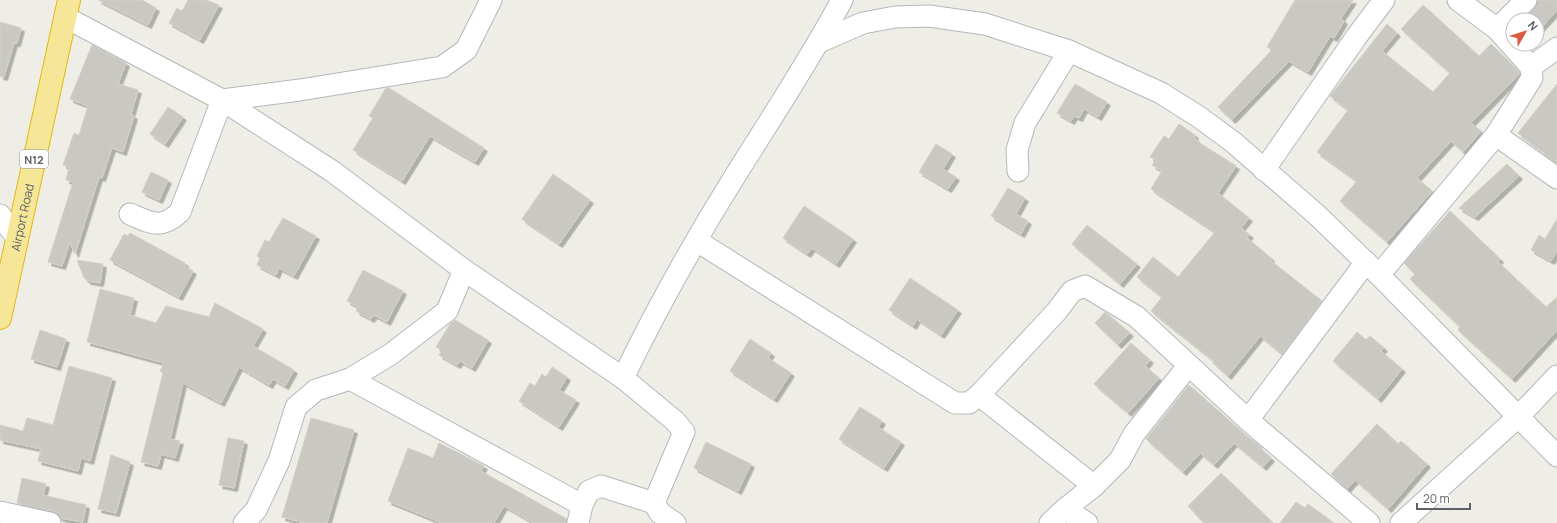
<svg xmlns="http://www.w3.org/2000/svg" width="1557" height="523" viewBox="0 0 1557 523" font-family="Manrope,sans-serif">
	<style>
		.building { fill: #cac8c2; stroke: #d3d0c5; filter: url(#shadow) }
		.lines { fill: none; stroke-linecap: round; stroke-linejoin: round }
		.minor-casing { stroke: #b6b7bc; stroke-width: 23 }
		.highway-casing { stroke: #e3b812; stroke-width: 24 }
		.minor { stroke: #fff; stroke-width: 21 }
		.highway { stroke: #f5e797; stroke-width: 22 }
		.labels { text-anchor: middle; dominant-baseline: central; stroke-width: 3; stroke-linejoin: round; paint-order: stroke }
		.shield { fill: #fff; stroke: #8e9093; stroke-width: 1 }
		.shield-label { font-size: 11px; font-weight: bold; fill: #5e6065 }
		.street-label { font-size: 12px; fill: #5e6065; stroke: #fff }
	</style>
	<defs>
		<filter id="shadow"><feDropShadow dx="3.5" dy="3.5" stdDeviation="0" flood-color="#0004"/></filter>
	</defs>
	<rect width="100%" height="100%" fill="#efeee6"/>
	<g class="building">
		<polygon points="98,0 142,0 156,8 148,25"/>
		<polygon points="188,0 206,0 219,5 200,40 169,23 177,8 182,11"/>
		<polygon points="1295,0 1353,0 1341,18 1344,21 1334,38 1330,36 1308,72 1289,61 1232,120 1218,107 1272,50 1267,47"/>
		<polygon points="1538,0 1557,0 1557,10 1537,32 1537,20 1523,20 1534,8"/>
		<polygon points="1423,5 1479,56 1491,44 1520,73 1471,123 1481,131 1463,152 1451,141 1417,178 1432,191 1387,242 1340,201 1357,181 1317,152 1348,110 1330,96 1387,24 1397,33 1382,51 1433,92 1450,73 1401,29"/>
		<polygon points="0,22 21,28 17,43 14,43 4,77 0,76"/>
		<polygon points="92,45 126,63 118,84 138,90 131,114 134,116 123,152 112,148 102,178 99,177 75,254 70,242 62,266 48,262 73,182 66,180 69,167 63,165 74,133 79,135 88,106 70,99"/>
		<polygon points="1075,84 1107,102 1098,117 1084,109 1079,118 1074,116 1071,121 1057,113"/>
		<polygon points="1557,84 1557,163 1518,133"/>
		<polygon points="386,88 389,88 484,148 475,162 430,136 402,181 353,150 373,118 369,116"/>
		<polygon points="168,107 183,117 165,144 150,134"/>
		<polygon points="1179,124 1195,135 1194,137 1200,143 1236,166 1218,193 1249,218 1241,228 1250,235 1247,238 1271,258 1270,260 1322,301 1282,354 1260,336 1228,376 1213,363 1214,361 1151,311 1162,297 1137,277 1153,257 1178,277 1215,232 1151,189 1162,171 1152,165 1156,160 1150,157 1164,136 1169,139"/>
		<polygon points="936,144 952,154 943,169 956,177 948,189 919,172"/>
		<polygon points="1507,164 1519,176 1475,217 1459,208"/>
		<polygon points="151,172 168,180 159,200 142,192"/>
		<polygon points="553,174 590,200 559,244 522,219"/>
		<polygon points="1008,188 1025,198 1016,214 1028,221 1021,234 991,216"/>
		<polygon points="804,206 853,239 836,264 812,248 807,254 783,238"/>
		<polygon points="1450,211 1500,259 1498,262 1546,307 1557,297 1557,330 1512,379 1458,330 1460,327 1410,279 1415,274 1404,263"/>
		<polygon points="283,218 316,236 294,276 279,268 276,275 257,265 260,258 257,256 265,240 269,242"/>
		<polygon points="1557,219 1557,251 1551,261 1531,250 1539,235 1545,239"/>
		<polygon points="1087,225 1137,264 1120,284 1072,244"/>
		<polygon points="130,233 185,263 184,266 193,271 179,297 110,260 124,234 128,236"/>
		<polygon points="77,260 103,264 100,283 88,281 84,278"/>
		<polygon points="363,270 403,291 387,322 374,315 371,319 356,311 358,307 347,301"/>
		<polygon points="910,278 958,310 941,335 917,319 913,326 889,310"/>
		<polygon points="100,289 134,298 130,315 156,323 166,306 209,317 215,303 263,329 253,346 294,370 285,386 273,379 269,385 239,367 221,403 183,383 170,439 180,441 175,458 161,454 158,466 141,462 163,373 160,371 164,363 87,342"/>
		<polygon points="1105,312 1130,333 1118,345 1095,323"/>
		<polygon points="455,320 488,340 472,368 460,361 457,365 439,355 442,350 436,347 450,324"/>
		<polygon points="40,330 66,339 57,367 31,359"/>
		<polygon points="1357,332 1366,340 1370,336 1384,348 1381,351 1402,369 1378,399 1333,361"/>
		<polygon points="750,339 771,353 768,358 791,373 774,399 730,371"/>
		<polygon points="1131,343 1150,360 1145,366 1159,378 1128,413 1094,384"/>
		<polygon points="69,366 112,378 90,461 81,458 78,471 38,461 41,449 0,440 0,425 23,431 27,418 53,425"/>
		<polygon points="552,367 567,377 559,390 576,400 559,427 519,401 530,383 535,386 542,374 546,377"/>
		<polygon points="1189,385 1248,437 1259,445 1258,446 1271,458 1263,467 1234,443 1214,465 1200,453 1183,472 1146,439"/>
		<polygon points="860,407 882,421 878,427 901,442 884,468 839,439"/>
		<polygon points="311,418 354,430 327,523 304,523 282,517"/>
		<polygon points="1377,424 1398,444 1401,441 1427,464 1388,509 1355,480 1347,489 1331,474"/>
		<polygon points="228,438 244,441 234,488 219,485"/>
		<polygon points="706,442 751,464 738,491 694,468"/>
		<polygon points="439,443 484,466 481,471 567,519 566,523 534,523 504,506 494,523 442,523 388,501 408,448 433,458"/>
		<polygon points="111,455 130,462 116,513 98,509"/>
		<polygon points="1221,473 1273,523 1204,523 1188,506"/>
		<polygon points="22,478 46,484 43,495 86,505 83,522 60,518 53,511 17,503"/>
		<polygon points="1296,502 1305,508 1308,504 1334,523 1280,523"/>
	</g>
	<g class="lines">
		<g class="minor-casing">
			<g id="minor">
				<polyline points="65,17 222,100 332,171 464,270 623,378 675,421 684,432 654,503 660,513 675,523"/>
				<polyline points="1497,29 1526,0"/>
				<polyline points="819,42 863,23 895,17 929,16 985,24 1069,51 1161,93 1199,117 1233,142 1317,215 1379,275 1557,456"/>
				<polyline points="1531,67 1557,48"/>
				<polyline points="1496,135 1557,178"/>
				<polyline points="1264,170 1357,36 1384,0"/>
				<polyline points="1018,171 1017,150 1025,123 1069,51"/>
				<path d="M130 214C151 223 161 230 180 212L222 100 300 90 442 67 466 50 491 0"/>
				<polyline points="0,215 17,238"/>
				<polyline points="697,241 955,403 969,403 979,395 1057,311 1072,291 1085,286 1137,317 1248,420 1369,523"/>
				<polyline points="1379,275 1496,135 1532,78 1531,67 1497,29 1458,0"/>
				<path d="M623 378C655 312 691 247 730 184 768 123 808 63 842 0"/>
				<polyline points="350,379 582,505"/>
				<polyline points="979,395 1094,486"/>
				<polyline points="1248,420 1366,262"/>
				<polyline points="1065,509 1087,523"/>
				<polyline points="0,512 50,523"/>
				<polyline points="244,523 256,510 279,461 296,407 316,390 350,379 391,354 447,311 464,270"/>
				<polyline points="578,523 582,505 589,491 601,486 654,503"/>
				<polyline points="1050,523 1065,509 1094,486 1120,460 1134,434 1188,366"/>
				<polyline points="1401,523 1519,416 1557,376"/>
			</g>
		</g>
		<g class="highway-casing">
			<g id="highway">
				<path id="s1" d="M0 318 69 0"/>
			</g>
		</g>
		<use href="#minor" class="minor"/>
		<use href="#highway" class="highway"/>
	</g>
	<g class="labels">
		<rect class="shield" x="20" y="150" width="28" height="18" rx="3"/>
		<g class="shield-label">
			<text x="34" y="159">N12</text>
		</g>
		<g class="street-label">
			<text stroke="none"><textPath href="#s1" startOffset="103">Airport Road</textPath></text>
		</g>
	</g>
	<g transform="translate(1525 32) rotate(51)"><circle r="19" fill="#ffffff" stroke="#bfbfc1"/>
	<path d="M0-3L7 15L0 10L-7 15Z" fill="#dc5c3f"/>
	<text y="-6" font-size="11" font-weight="bold" text-anchor="middle" fill="#5e6065">N</text>
	</g>
	<path d="M1417 503v6h53v-6" fill="none" stroke="#5e6065" stroke-width="2"/>
	<text x="1423" y="503" font-size="12" fill="#5e6065" stroke="#ffffff" stroke-width="3" paint-order="stroke">20 m</text>
</svg>
